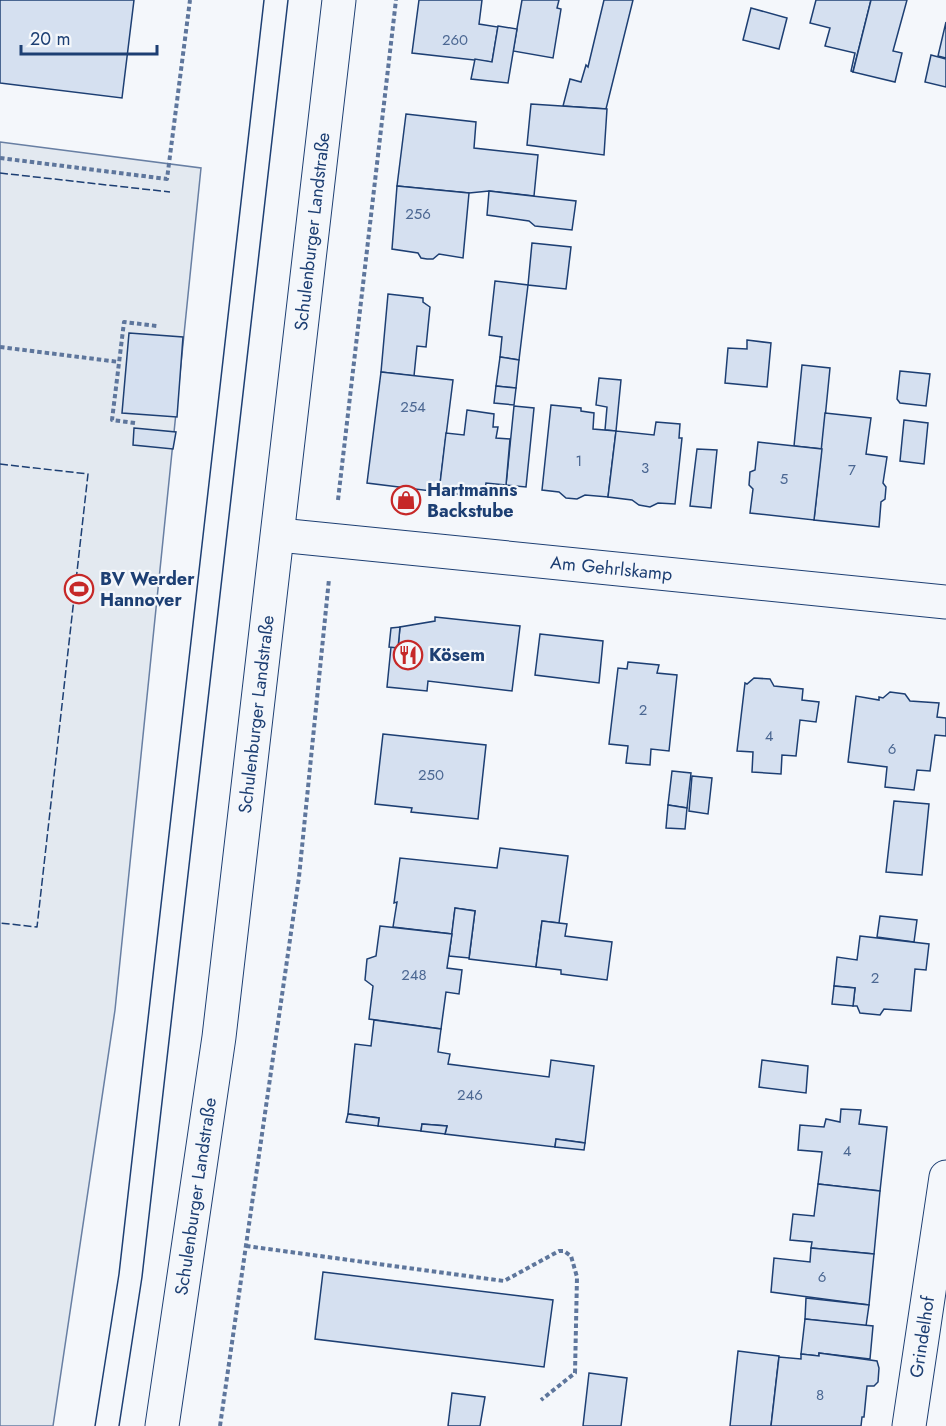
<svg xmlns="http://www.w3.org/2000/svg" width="946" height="1426" viewBox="0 0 946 1426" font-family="Jost,sans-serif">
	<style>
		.green { fill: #e3e9f0; stroke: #687fa3; stroke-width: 1.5 }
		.building { fill: #d5e0f0; stroke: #1d3f73; stroke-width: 1.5 }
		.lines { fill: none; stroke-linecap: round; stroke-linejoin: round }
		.minor-casing { stroke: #1d3f73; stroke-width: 35 }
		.major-casing { stroke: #1d3f73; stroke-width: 35 }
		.path { stroke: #5e769c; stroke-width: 4; stroke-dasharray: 4.5 3; stroke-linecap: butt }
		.minor { stroke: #f4f7fb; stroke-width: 33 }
		.major { stroke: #f4f7fb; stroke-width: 33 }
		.tram { stroke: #1d3f73; stroke-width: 1.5 }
		.fence { stroke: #1d3f73; stroke-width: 1.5; stroke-dasharray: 8 3; stroke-linecap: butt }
		.labels { text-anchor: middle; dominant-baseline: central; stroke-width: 4.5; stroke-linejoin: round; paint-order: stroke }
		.number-label { font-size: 15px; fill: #4b6792 }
		.street-label { font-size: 18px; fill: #1d3f73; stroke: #f4f7fb }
		.poi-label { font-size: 18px; font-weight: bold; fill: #1d3f73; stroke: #f4f7fb; text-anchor: start }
	</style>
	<rect width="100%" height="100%" fill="#f4f7fb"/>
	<polygon class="green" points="0,142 201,168 115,1010 53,1426 0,1426"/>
	<g class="building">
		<polygon points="0,0 134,0 122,98 0,83"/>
		<polygon points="419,0 482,0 479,24 498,27 492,62 412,53"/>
		<polygon points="522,0 559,0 557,8 561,9 553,58 513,51"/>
		<polygon points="604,0 633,0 606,109 563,106 570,79 581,82 586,65 588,67"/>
		<polygon points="816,0 871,0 853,72 851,71 855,53 825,46 830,28 810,23"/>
		<polygon points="871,0 907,0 893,51 902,53 895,82 853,72"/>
		<polygon points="751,8 787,18 779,49 743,40"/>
		<polygon points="946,22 946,58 938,56"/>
		<polygon points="498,26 517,29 508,83 471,79 475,59 492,62"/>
		<polygon points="931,55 946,59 946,87 925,82"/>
		<polygon points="531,104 607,109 604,155 527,145"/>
		<polygon points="406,114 476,122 474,148 538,155 534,196 489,191 469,193 397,186"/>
		<polygon points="397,186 469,193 463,258 439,254 433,259 427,259 421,258 418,253 392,249"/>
		<polygon points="489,191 576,201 572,230 535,226 529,221 487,215"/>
		<polygon points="532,243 571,247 566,289 528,285"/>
		<polygon points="495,281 528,285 519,360 500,357 502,337 489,335"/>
		<polygon points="388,294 423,298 423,302 430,307 426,347 417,346 414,376 381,372"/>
		<polygon points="129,333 183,337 177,417 122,413"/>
		<polygon points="747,340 771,343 767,387 725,383 728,348 747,349"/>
		<polygon points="500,357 519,360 516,388 496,386"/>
		<polygon points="802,365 830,368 822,449 794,446"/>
		<polygon points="900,371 930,374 926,406 900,403 897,399"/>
		<polygon points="381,372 453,380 439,492 367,483"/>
		<polygon points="599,378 621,380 616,431 605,430 607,407 596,405"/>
		<polygon points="496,386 516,388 514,405 494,403"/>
		<polygon points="551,405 581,408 581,411 594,413 593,429 616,431 608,497 585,495 577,499 566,498 559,492 542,490"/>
		<polygon points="514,406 534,408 526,487 506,485"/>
		<polygon points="467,410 494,414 493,427 498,427 496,438 510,439 506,485 486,483 484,497 439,492 446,433 464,435"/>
		<polygon points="825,413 871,418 866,454 887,457 883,483 886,487 885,499 881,502 879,527 814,520"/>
		<polygon points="904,420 928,423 924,464 900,461"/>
		<polygon points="656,422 680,424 679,438 682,438 675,504 658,503 650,507 639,505 632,500 608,497 616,431 654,435"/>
		<polygon points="134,428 176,432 173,449 133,445"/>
		<polygon points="758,442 822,449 814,520 750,513 753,489 749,485 750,472 755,470"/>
		<polygon points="697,449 717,450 711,508 690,506"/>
		<polygon points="435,617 520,626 512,691 428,681 427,691 387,687 391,647 398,648 400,627 435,621"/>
		<polygon points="400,627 398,648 389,647 391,628"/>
		<polygon points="540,634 603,641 599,683 535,675"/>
		<polygon points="628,662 659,665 657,673 677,675 669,751 651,749 650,765 626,763 628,746 609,744 618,668 627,669"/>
		<polygon points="754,678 770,679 774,686 803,689 802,700 819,702 816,722 800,720 796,756 782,755 781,774 752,772 753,752 737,751 745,683 747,684"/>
		<polygon points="890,692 905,694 910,701 939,703 937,717 946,718 946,736 935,735 930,771 917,770 914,790 885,787 887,767 848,762 856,696 879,700 879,697 883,698"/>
		<polygon points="383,734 486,745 478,819 411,812 412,808 375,804"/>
		<polygon points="672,771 691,773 687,808 668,805"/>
		<polygon points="692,776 712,778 708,814 689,811"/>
		<polygon points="894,801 929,804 922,875 886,872"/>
		<polygon points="668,805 687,808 685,829 666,828"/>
		<polygon points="500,848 568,856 559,923 542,921 536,967 469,959 475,911 455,908 452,934 393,927 397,902 394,903 400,858 497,868"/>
		<polygon points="455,908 475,911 469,958 449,956"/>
		<polygon points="880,916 917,920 914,942 877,937"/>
		<polygon points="542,921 567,924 565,936 612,942 607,980 561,974 561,970 536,967"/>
		<polygon points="380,926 452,934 447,968 462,970 459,994 446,992 441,1029 369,1019 373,986 365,980 367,959 376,956"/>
		<polygon points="860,936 929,944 926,970 915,969 911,1011 884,1009 880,1015 860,1013 857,1006 853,1006 855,988 834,986 837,957 857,960"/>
		<polygon points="834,986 855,988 853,1006 832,1004"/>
		<polygon points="374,1020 441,1029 438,1052 450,1054 448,1064 549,1077 551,1060 594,1066 585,1143 556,1139 555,1147 445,1134 447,1126 422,1124 421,1131 378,1126 379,1118 348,1114 355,1044 371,1046"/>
		<polygon points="762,1060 808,1066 806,1093 759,1087"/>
		<polygon points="841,1109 861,1110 859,1124 887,1127 880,1191 818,1184 822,1152 798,1150 800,1125 824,1127 826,1119 840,1122"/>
		<polygon points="348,1114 379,1118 378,1126 346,1122"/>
		<polygon points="422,1124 447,1126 445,1134 421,1131"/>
		<polygon points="556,1139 585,1143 584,1150 555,1147"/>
		<polygon points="818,1184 880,1191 874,1254 811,1248 812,1242 790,1240 793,1214 814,1216"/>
		<polygon points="811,1248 874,1254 869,1305 771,1292 774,1258 810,1262"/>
		<polygon points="323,1272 553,1300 544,1367 315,1339"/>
		<polygon points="806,1298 869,1305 866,1326 805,1319"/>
		<polygon points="805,1319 873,1326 870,1359 819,1353 819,1356 801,1354"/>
		<polygon points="738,1351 779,1356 771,1426 730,1426"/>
		<polygon points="819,1353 877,1361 879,1368 878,1382 874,1386 867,1386 864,1417 862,1417 861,1426 771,1426 779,1357 801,1359 801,1354 819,1356"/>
		<polygon points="589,1373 627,1378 621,1426 583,1426"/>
		<polygon points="452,1393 485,1397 480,1426 448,1426"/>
	</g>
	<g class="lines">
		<g class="minor-casing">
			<g id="minor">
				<path id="s1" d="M279 535 946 602"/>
				<path id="s2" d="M909 1426 946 1177"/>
			</g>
		</g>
		<g class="major-casing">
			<g id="major">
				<path id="s3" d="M162 1426 219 1037 339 0"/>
			</g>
		</g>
		<g class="path">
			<polyline points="0,158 167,179 190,0"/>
			<polyline points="0,347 119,362"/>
			<polyline points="135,423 112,420 124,322 157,326"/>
			<polyline points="338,500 396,0"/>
			<polyline points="246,1246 504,1281 559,1251 564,1251 571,1256 577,1277 575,1373 541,1400"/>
			<polyline points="220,1426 299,877 329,579"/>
		</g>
		<use href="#minor" class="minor"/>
		<use href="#major" class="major"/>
		<g class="tram">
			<polyline points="95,1426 119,1274 264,0"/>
			<polyline points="119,1426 142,1277 288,0"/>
		</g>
		<g class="fence">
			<polyline points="0,173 170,192"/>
			<polyline points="0,464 88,474 37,927 0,923"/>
		</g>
	</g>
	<defs>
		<g id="shop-ring" transform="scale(1.5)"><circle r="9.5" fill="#f4f7fb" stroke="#c62828" stroke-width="1.5"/><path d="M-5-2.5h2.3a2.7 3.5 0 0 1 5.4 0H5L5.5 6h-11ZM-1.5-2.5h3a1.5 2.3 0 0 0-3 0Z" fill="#c62828"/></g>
		<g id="stadium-ring" transform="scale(1.5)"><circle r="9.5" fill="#f4f7fb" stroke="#c62828" stroke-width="1.5"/><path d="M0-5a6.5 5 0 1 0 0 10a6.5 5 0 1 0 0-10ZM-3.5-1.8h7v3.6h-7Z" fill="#c62828"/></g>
		<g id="restaurant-ring" transform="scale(1.5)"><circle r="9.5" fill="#f4f7fb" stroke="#c62828" stroke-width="1.5"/><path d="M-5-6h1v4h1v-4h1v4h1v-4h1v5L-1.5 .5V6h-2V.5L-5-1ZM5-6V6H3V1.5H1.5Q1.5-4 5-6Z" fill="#c62828"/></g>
	</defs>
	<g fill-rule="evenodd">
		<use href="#shop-ring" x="406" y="500"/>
		<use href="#stadium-ring" x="79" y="589"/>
		<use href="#restaurant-ring" x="408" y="655"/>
	</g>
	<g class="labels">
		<g class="number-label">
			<text x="455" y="40">260</text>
			<text x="418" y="214">256</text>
			<text x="413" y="407">254</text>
			<text x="579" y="461">1</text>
			<text x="645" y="468">3</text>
			<text x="852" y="470">7</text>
			<text x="784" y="479">5</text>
			<text x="643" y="710">2</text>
			<text x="769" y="736">4</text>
			<text x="892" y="749">6</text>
			<text x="431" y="775">250</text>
			<text x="414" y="975">248</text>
			<text x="875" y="978">2</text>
			<text x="470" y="1095">246</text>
			<text x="847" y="1151">4</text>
			<text x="822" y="1277">6</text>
			<text x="820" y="1395">8</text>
		</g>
		<g class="street-label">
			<text stroke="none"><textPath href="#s3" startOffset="1204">Schulenburger Landstraße</textPath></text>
			<text stroke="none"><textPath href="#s1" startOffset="334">Am Gehrlskamp</textPath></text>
			<text stroke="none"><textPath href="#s3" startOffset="718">Schulenburger Landstraße</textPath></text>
			<text stroke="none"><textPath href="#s3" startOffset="232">Schulenburger Landstraße</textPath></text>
			<text stroke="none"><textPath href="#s2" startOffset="90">Grindelhof</textPath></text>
		</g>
		<g class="poi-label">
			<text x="427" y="490">Hartmanns<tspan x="427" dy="21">Backstube</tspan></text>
			<text x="100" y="579">BV Werder<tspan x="100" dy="21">Hannover</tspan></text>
			<text x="429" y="655">Kösem</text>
		</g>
	</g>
	<path d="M21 45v9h136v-9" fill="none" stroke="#1d3f73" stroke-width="3"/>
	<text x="30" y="45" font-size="18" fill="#1d3f73" stroke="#f4f7fb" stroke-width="4.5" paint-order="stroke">20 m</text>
</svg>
